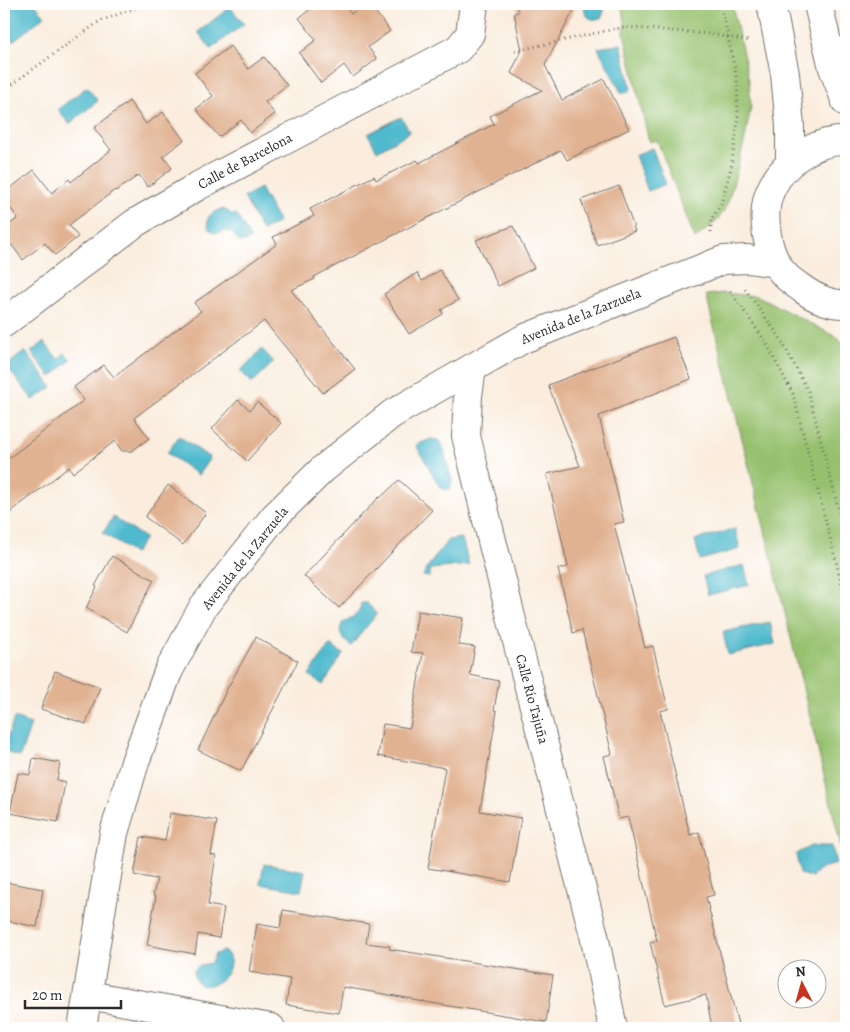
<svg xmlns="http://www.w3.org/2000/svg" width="850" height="1032" viewBox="0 0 850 1032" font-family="Alegreya,serif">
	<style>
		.green { fill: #97c16e; stroke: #61764c }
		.water { fill: #50bacd; stroke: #3e727c }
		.building { fill: #e1b292 }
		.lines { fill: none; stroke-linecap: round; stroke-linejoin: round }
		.minor-casing { stroke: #736f6a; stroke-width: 30 }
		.path { stroke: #736f6a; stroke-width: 3; stroke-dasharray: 1 4; stroke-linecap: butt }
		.minor { stroke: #fff; stroke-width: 28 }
		.labels { text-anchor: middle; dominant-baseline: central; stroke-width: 4.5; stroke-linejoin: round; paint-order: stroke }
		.street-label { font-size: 14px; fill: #2b2b2b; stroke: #fff }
	</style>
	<rect width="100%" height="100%" fill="#fff"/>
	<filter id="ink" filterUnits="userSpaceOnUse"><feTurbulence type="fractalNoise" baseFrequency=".02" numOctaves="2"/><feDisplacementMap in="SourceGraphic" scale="10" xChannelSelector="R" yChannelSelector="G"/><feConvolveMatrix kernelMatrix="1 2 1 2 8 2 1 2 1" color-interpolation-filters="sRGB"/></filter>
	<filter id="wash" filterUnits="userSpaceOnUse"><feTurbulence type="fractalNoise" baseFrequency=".0096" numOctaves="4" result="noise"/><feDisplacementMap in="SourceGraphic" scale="20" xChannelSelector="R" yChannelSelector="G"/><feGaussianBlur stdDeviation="1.12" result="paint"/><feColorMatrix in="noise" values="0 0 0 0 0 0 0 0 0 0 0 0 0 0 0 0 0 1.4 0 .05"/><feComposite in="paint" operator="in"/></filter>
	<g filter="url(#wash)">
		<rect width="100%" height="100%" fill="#faedde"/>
		<g class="green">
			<polygon points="621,4 732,4 749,80 751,106 745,139 733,185 726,208 717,221 695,239 657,140 649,142 624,33 625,22"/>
			<polygon points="723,293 758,296 838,338 846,347 846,867 770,551 706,295"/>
		</g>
		<g class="water">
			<polygon points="4,4 35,4 45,16 4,48"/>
			<path d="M584 4H606L602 17C590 23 584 16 584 4Z"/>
			<polygon points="230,7 244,24 211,49 198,32"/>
			<path d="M621 44 631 88C629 93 627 93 622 93L620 90 598 48Z"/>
			<polygon points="87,87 98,101 69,124 58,109"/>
			<polygon points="401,117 410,132 377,151 368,134"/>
			<polygon points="652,148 666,184 648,191 635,155"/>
			<polygon points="260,188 279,222 262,231 244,197"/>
			<path d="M222 209 228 211 232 215 236 214 251 239C235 249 239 234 228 231 224 231 219 233 215 233L209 229C204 217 211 213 222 209Z"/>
			<polygon points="44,342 58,359 65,353 71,360 51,377 31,352"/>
			<polygon points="262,349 274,362 252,383 240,371"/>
			<polygon points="25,351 52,387 33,400 6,366"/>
			<polygon points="179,436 210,458 198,475 167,453"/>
			<path d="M431 439 438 440 440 442 443 447 452 481 450 489C446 490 443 490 440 487L416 445Z"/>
			<polygon points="113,517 145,538 134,554 103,533"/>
			<polygon points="735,529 740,549 700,560 695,540"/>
			<polygon points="462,538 469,565 431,569 429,577 423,576 426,569 448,540"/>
			<polygon points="744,565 749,585 708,595 703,576"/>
			<path d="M361 603H367L377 614 351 646C342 639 337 633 343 622 352 617 361 615 361 603Z"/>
			<polygon points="770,622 775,644 728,655 723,632"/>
			<polygon points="330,645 343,654 323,685 309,675"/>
			<polygon points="14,718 31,724 20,757 4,751 4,748"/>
			<path d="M812 846H832L836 864C825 867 820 868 812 877L800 874 796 854Z"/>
			<polygon points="264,864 305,871 301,891 260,884"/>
			<path d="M223 951 227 953C235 964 226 980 213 984 210 986 205 985 201 986 195 980 189 971 199 966 203 964 208 964 211 963L215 954Z"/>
		</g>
		<g id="blocks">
			<g class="building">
				<polygon points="317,4 343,4 351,14 364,4 369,4 390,31 368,47 377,59 353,77 344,65 321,83 299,53 316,40 299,18"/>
				<polygon points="516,4 577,4 545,65 562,100 604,79 629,129 567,160 561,150 394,235 314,277 315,279 291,290 355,369 323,393 264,321 134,418 149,438 132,451 122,451 115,441 73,473 69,467 4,517 4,462 84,400 74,387 104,365 114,377 201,311 194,303 277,244 273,237 314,216 310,209 374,176 376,180 417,160 419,163 494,124 490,116 542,90 511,73 522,50 514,13 518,12"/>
				<polygon points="230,46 248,69 264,57 287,85 265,102 275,114 250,133 241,120 219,137 196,109 213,96 195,73"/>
				<polygon points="129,101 146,124 163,112 184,140 163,156 172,168 148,187 139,175 116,191 115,190 69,225 78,237 55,255 45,243 23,260 4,235 4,229 18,218 4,200 4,193 34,170 52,193 69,179 71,182 111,150 94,128"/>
				<polygon points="619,186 635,231 597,245 581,200"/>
				<polygon points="513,226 534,268 498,286 476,240"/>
				<polygon points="440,270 458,300 441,310 443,314 409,334 384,294 417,273 422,281"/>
				<polygon points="674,337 691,379 599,416 624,522 614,524 645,648 653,646 668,709 660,711 690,835 699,832 714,895 706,897 739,1028 712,1028 706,995 665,1005 650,942 657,941 628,817 619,819 604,756 612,754 582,630 573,633 558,569 568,567 547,474 580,466 548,385"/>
				<polygon points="238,400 250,410 257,402 281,423 247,461 212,429"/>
				<polygon points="399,480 432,510 339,608 304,576 379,497 380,498"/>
				<polygon points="168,485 206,513 183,545 145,517"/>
				<polygon points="112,556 154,580 127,632 86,608 97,587 95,586"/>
				<polygon points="418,611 463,618 459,645 475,647 470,675 499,681 494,710 497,711 480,811 521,818 510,882 428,868 445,768 378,756 383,724 410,728 423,653 411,652"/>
				<polygon points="256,637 298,661 241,771 198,750 227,689"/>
				<polygon points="55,671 100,687 86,724 41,709"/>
				<polygon points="33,758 60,763 57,780 65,782 58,822 10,813 18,773 30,775"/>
				<polygon points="170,813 217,821 211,855 216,856 208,905 224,908 219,938 198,934 195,954 147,945 156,896 153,896 157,879 134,875 141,837 165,841"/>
				<polygon points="4,882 43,889 37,927 4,920"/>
				<polygon points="283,910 369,924 366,943 390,946 389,949 553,975 546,1022 413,1000 413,999 343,987 339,1013 286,1005 290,979 249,972 257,924 280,928"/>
			</g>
		</g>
	</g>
	<g filter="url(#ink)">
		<use href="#blocks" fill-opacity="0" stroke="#736f6a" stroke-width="1"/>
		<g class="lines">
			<g class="minor-casing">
				<g id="minor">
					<polyline points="771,4 785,74 790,126 790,163"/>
					<polyline points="818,4 833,68 846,102"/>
					<path d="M846 141C813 139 775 168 767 201 763 219 767 248 777 264 783 276 793 282 804 290 815 298 832 305 846 304"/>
					<polyline points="4,323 135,223 198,186 458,49 470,34 474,4"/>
					<polyline points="472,368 468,396 466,436 520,653 594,935 613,1028"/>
					<polyline points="88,995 271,1028"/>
					<polyline points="82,1028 114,833 135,762 168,672 203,607 274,517 323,469 392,414 472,368 523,339 723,260 748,259 776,263"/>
				</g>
			</g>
			<g class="path">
				<polyline points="515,51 624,27 711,34 749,41"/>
				<polyline points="4,90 100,21 146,4"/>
				<polyline points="711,232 711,220 721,204 731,168 738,122 737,80 721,4"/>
				<polyline points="745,289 779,336 808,391 846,538"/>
				<polyline points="730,291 765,341 793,394 846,600"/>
			</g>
			<use href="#minor" class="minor"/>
		</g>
	</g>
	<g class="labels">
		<g class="street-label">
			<text transform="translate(245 161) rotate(-28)">Calle de Barcelona</text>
			<text transform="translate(581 316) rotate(-22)">Avenida de la Zarzuela</text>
			<text transform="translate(245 558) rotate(-51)">Avenida de la Zarzuela</text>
			<text transform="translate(532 699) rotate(75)">Calle Río Tajuña</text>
		</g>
	</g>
	<rect width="850" height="1032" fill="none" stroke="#fff" stroke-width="20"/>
	<g transform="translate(802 984) rotate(354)"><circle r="24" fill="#ffffff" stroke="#aaaaaa"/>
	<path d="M0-4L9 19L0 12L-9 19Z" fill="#c8321e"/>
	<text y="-8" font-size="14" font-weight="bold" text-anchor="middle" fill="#2b2b2b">N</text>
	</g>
	<path d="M25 1000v8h96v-8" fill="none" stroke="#2b2b2b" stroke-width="2.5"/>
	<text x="32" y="1000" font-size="15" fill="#2b2b2b" stroke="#ffffff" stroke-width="4" paint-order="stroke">20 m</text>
</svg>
